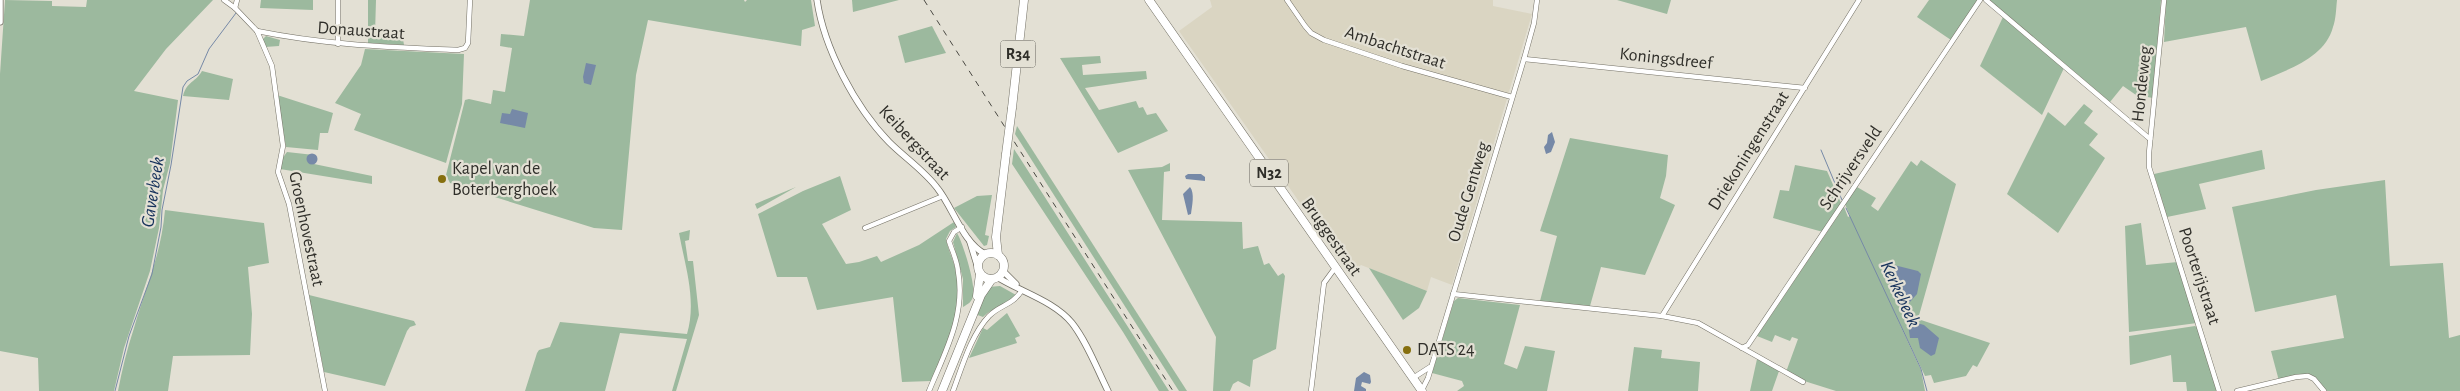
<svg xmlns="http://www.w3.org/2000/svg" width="2460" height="391" viewBox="0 0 2460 391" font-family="'Alegreya Sans',sans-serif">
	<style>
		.built { fill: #dad5c2 }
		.green { fill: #9cb99e }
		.water { fill: #7689a7 }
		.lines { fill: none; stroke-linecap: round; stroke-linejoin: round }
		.stream { stroke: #7689a7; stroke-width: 1 }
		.minor-casing { stroke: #747166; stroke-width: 5.5 }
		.tertiary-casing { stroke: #747166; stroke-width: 7 }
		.primary-casing { stroke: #747166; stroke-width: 9 }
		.trunk-casing { stroke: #747166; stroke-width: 9 }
		.minor { stroke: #fff; stroke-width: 4.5 }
		.tertiary { stroke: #fff; stroke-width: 5.5 }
		.primary { stroke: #fff; stroke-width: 8 }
		.trunk { stroke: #fff; stroke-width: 8 }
		.rail { stroke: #4a4943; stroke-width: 1; stroke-dasharray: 6 6; stroke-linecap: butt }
		.primary-bridge-casing { stroke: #747166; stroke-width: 9; stroke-linecap: butt }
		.primary-bridge { stroke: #fff; stroke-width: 8 }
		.poi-dot { fill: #866f0e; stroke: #e3e0d4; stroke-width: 2 }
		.labels { text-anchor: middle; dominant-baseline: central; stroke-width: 4.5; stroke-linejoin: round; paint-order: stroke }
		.shield { fill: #e3e0d4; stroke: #65635c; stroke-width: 1 }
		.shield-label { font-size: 16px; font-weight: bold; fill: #2f2e29 }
		.street-label { font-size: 18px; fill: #2f2e29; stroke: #e3e0d4 }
		.poi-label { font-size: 18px; fill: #2f2e29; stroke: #e3e0d4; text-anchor: start }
		.water-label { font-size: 19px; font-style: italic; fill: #16325b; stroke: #e3e0d4 }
	</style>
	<rect width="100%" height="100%" fill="#e3e0d4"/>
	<polygon class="built" points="1210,0 1493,0 1493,6 1532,14 1452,285 1431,277 1427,291 1361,265 1350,274 1179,31 1212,7"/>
	<g class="green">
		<polygon points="5,0 52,1 52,6 86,7 87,0 213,0 166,49 134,91 178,100 170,163 163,190 159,228 150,271 124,348 114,391 39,391 38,358 0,351 0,74"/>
		<polygon points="261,0 313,0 313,10 260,8"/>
		<polygon points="368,0 376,0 375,34 391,34 392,39 403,39 404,45 368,43"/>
		<polygon points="530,0 744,0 745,2 747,0 811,0 815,26 802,30 801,46 648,20 636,75 622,230 594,228 450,183 446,175 465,100 469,99 491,104 493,90 505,92 512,48 500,46 501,34 524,36"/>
		<polygon points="852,0 899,0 853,12"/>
		<polygon points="1617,0 1671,0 1667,14"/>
		<polygon points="1929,0 1979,0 1951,40 1917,17"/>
		<polygon points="1989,0 2161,0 2153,98 2136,95 2123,86 2110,102"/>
		<path d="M2166 0H2337C2336 9 2336 19 2333 27 2325 58 2287 70 2261 81L2246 27 2164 42Z"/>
		<polygon points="2003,17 2064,68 2042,115 1980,66"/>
		<polygon points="932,26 946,53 905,63 898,36"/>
		<polygon points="266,36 280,40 279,46 265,47 262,40"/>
		<polygon points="365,49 464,54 462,104 446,163 354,130 361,114 335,103 361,65"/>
		<polygon points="1100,56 1101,63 1082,65 1083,75 1146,71 1147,79 1085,88 1099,110 1136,101 1139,108 1143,107 1147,115 1156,113 1168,131 1118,153 1060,58"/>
		<path d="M202 71 233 79 229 100 183 96C187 81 196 82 202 71Z"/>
		<polygon points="277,95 333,113 328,133 320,133 318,150 286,147"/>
		<polygon points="2084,104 2093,111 2084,123 2098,134 2089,145 2105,158 2058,233 2007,194 2048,112 2065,126"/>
		<polygon points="1017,126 1187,391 1179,391 1015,134"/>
		<polygon points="1570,138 1668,155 1666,176 1660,198 1675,205 1645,275 1601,267 1590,306 1540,301 1557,236 1540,231"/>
		<polygon points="1014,149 1169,391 1159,391 1123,332 1012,164"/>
		<polygon points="2262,150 2265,169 2199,184 2206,209 2167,217 2154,174"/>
		<polygon points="287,152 314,155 314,164 372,176 372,184 280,169 281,160"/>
		<polygon points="1921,160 1956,184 1918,319 1990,343 1977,367 1973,365 1966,376 1934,383 1931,375 1925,376 1894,312 1921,370 1925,391 1836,391 1801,380 1786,372 1798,339 1792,337 1790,341 1775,335 1772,342 1757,336 1844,207 1848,217 1850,216 1845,204 1857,187 1876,198 1871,206 1878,211 1911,161 1917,166"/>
		<polygon points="1170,163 1170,171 1164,172 1162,220 1242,222 1243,249 1258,246 1264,265 1269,263 1278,276 1283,273 1285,276 1276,349 1253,360 1250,387 1238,381 1233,384 1230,391 1213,391 1216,337 1128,170 1162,167"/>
		<polygon points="1795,165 1827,171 1841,203 1823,232 1773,218 1780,190 1789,191"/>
		<path d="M840 176 851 210 822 224 846 264 859 262 877 256 881 262 919 245 954 222 956 227 950 231 946 239C948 250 954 261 956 272 964 311 945 346 931 381L902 382 893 297 817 310 807 277H777L758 214 803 191Z"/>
		<polygon points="2385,180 2390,266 2443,263 2449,338 2460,335 2460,391 2324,391 2308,376 2279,381 2271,351 2344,338 2336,295 2255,312 2232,207 2316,190"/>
		<polygon points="796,187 757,209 755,204"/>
		<polygon points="992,195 985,235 989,236 987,245 984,246 954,208 977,196"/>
		<path d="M165 210 264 223 269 263 248 267 252 314 250 355 173 356 168 391H118C122 370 127 349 134 328 146 286 161 255 165 210Z"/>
		<polygon points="2141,223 2146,265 2178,262 2197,323 2129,332 2125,226"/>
		<path d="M690 230 689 240 685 241 688 261H693L699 315 676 391H672L687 339 620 333 605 391H525L537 353 539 350 550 347 560 322 687 334C697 300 685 266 679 233Z"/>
		<path d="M957 233C963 243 976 285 973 296 972 302 968 304 963 307V279L953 242Z"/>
		<polygon points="1369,268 1427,291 1419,308 1403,320"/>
		<path d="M1000 286 1016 295C1007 305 993 307 983 317L975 314 988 287Z"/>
		<polygon points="309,295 414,321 416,325 410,327 407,331 385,386 324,372"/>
		<polygon points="1458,298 1520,305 1504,364 1517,369 1525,346 1555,351 1547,391 1457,391 1464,386 1462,381 1432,373 1454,301"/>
		<polygon points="1007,313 1020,336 1015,338 1017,343 969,358 983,328 987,330"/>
		<polygon points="2195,326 2198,328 2217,391 2187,391 2186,382 2173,382 2171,355 2130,365 2129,336"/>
		<polygon points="1634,347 1662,350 1661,358 1700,362 1698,391 1628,391"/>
		<polygon points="1757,359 1779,371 1772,391 1750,391"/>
	</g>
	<g class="water">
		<polygon points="586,63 596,65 591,85 584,83 583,77"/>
		<polygon points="512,109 528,113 525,128 500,123 502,113 510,114"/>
		<polygon points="1552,132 1555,142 1551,152 1546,154 1544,147 1547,143 1548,135"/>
		<circle cx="312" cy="159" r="5.5"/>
		<polygon points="1188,174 1201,174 1205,177 1205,181 1186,179 1185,176"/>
		<path d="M1190 187C1195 193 1192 206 1191 214L1188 215 1183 194Z"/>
		<polygon points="1890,264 1918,271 1921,274 1917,294 1909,303 1902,302 1891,280"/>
		<polygon points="1917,323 1924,325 1939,338 1935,354 1931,356 1920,348 1918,338 1910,338 1908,324"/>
		<polygon points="1364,372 1370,375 1371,382 1370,384 1362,382 1361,386 1366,389 1366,391 1354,391 1356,378"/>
	</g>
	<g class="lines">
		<g class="stream">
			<polyline points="1821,150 1842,200"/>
			<polyline points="1846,208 1921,369 1927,391"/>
			<polyline points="115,391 129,336 152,274 161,227 162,210 171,165 183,87 187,81 198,74 209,49 236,13"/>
		</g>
		<g class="minor-casing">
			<g id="minor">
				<polyline points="224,0 235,8 257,31 272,66 283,146 278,172 289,204 325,391"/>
				<polyline points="338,0 338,44"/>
				<polyline points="1287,0 1305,26 1311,33 1324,40 1402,66 1512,97"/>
				<polyline points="1986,0 2150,139"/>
				<polyline points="2164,0 2149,153 2149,167 2219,391"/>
				<polyline points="235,8 237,0"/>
				<path d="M257 31C326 45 388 47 458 50L465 48 468 43 470 0"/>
				<polyline points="1524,59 1805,88"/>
				<polyline points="865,228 943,196"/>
				<polyline points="1453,294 1662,316 1859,0"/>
				<polyline points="1662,316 1698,323 1803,382"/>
				<polyline points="1742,348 1748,345 1980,0"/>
				<polyline points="1413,378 1430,367"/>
				<polyline points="1422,390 1428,378 1524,59 1534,23 1537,0"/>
				<path d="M929 391C945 352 966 315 958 271 957 260 952 251 949 241L954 232 962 227"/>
				<path d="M953 391C962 367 971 335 989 316 1001 304 1012 306 1022 290"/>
				<polyline points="1311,391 1324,283 1335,268"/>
				<polyline points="2237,391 2296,377 2308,376 2314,379 2324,391"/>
			</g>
		</g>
		<g class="tertiary-casing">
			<g id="tertiary">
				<path d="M817 0C824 48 855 107 889 142 905 158 925 171 938 189 953 208 963 243 985 254"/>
				<polyline points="0,22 0,0"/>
				<polyline points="970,242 977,265"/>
				<polyline points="1003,271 1016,284"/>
				<path d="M997 277C1021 292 1054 301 1072 323 1087 342 1097 369 1108 391"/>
			</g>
		</g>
		<g class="primary-casing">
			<g id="primary">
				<polyline points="1149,0 1422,391"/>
				<polyline points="1012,108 1024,0"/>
				<circle cx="991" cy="266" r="13"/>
				<polyline points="998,255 996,237 1006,154"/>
			</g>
		</g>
		<g class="trunk-casing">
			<g id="trunk">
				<polyline points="977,296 980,274"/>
				<polyline points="942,391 981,295 992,279"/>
			</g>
		</g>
		<use href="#minor" class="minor"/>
		<use href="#tertiary" class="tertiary"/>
		<use href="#primary" class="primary"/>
		<use href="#trunk" class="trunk"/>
		<polyline class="rail" points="924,0 1173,391"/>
		<g class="primary-bridge-casing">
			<polyline id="primary-bridge" points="1006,154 1012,108"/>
		</g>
		<use href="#primary-bridge" class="primary-bridge"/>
	</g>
	<g class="poi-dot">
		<circle cx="442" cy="179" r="5"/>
		<circle cx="1407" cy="350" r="5"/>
	</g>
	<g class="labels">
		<g class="shield">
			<rect x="1000.5" y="40.5" width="35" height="27" rx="4"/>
			<rect x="1250" y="159.5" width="38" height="27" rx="4"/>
		</g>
		<g class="shield-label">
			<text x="1018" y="54">R34</text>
			<text x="1269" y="173">N32</text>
		</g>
		<g class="street-label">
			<text transform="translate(361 31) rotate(4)">Donaustraat</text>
			<text transform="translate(1395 48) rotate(18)">Ambachtstraat</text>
			<text transform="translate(1666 59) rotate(6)">Koningsdreef</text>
			<text transform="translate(2142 84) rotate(-84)">Hondeweg</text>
			<text transform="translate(914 143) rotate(47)">Keibergstraat</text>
			<text transform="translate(1749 151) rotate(-58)">Driekoningenstraat</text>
			<text transform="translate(1851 168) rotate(-56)">Schrijversveld</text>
			<text transform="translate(1469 192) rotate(-73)">Oude Gentweg</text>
			<text transform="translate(306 229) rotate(78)">Groenhovestraat</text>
			<text transform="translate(1331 237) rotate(55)">Bruggestraat</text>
			<text transform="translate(2199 276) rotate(72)">Poorterijstraat</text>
		</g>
		<g class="poi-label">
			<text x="452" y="169">Kapel van de<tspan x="452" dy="21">Boterberghoek</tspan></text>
			<text x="1417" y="350">DATS 24</text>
		</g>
		<g class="water-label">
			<text transform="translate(153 192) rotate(-81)">Gaverbeek</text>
			<text transform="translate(1900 294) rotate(65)">Kerkebeek</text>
		</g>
	</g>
</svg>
